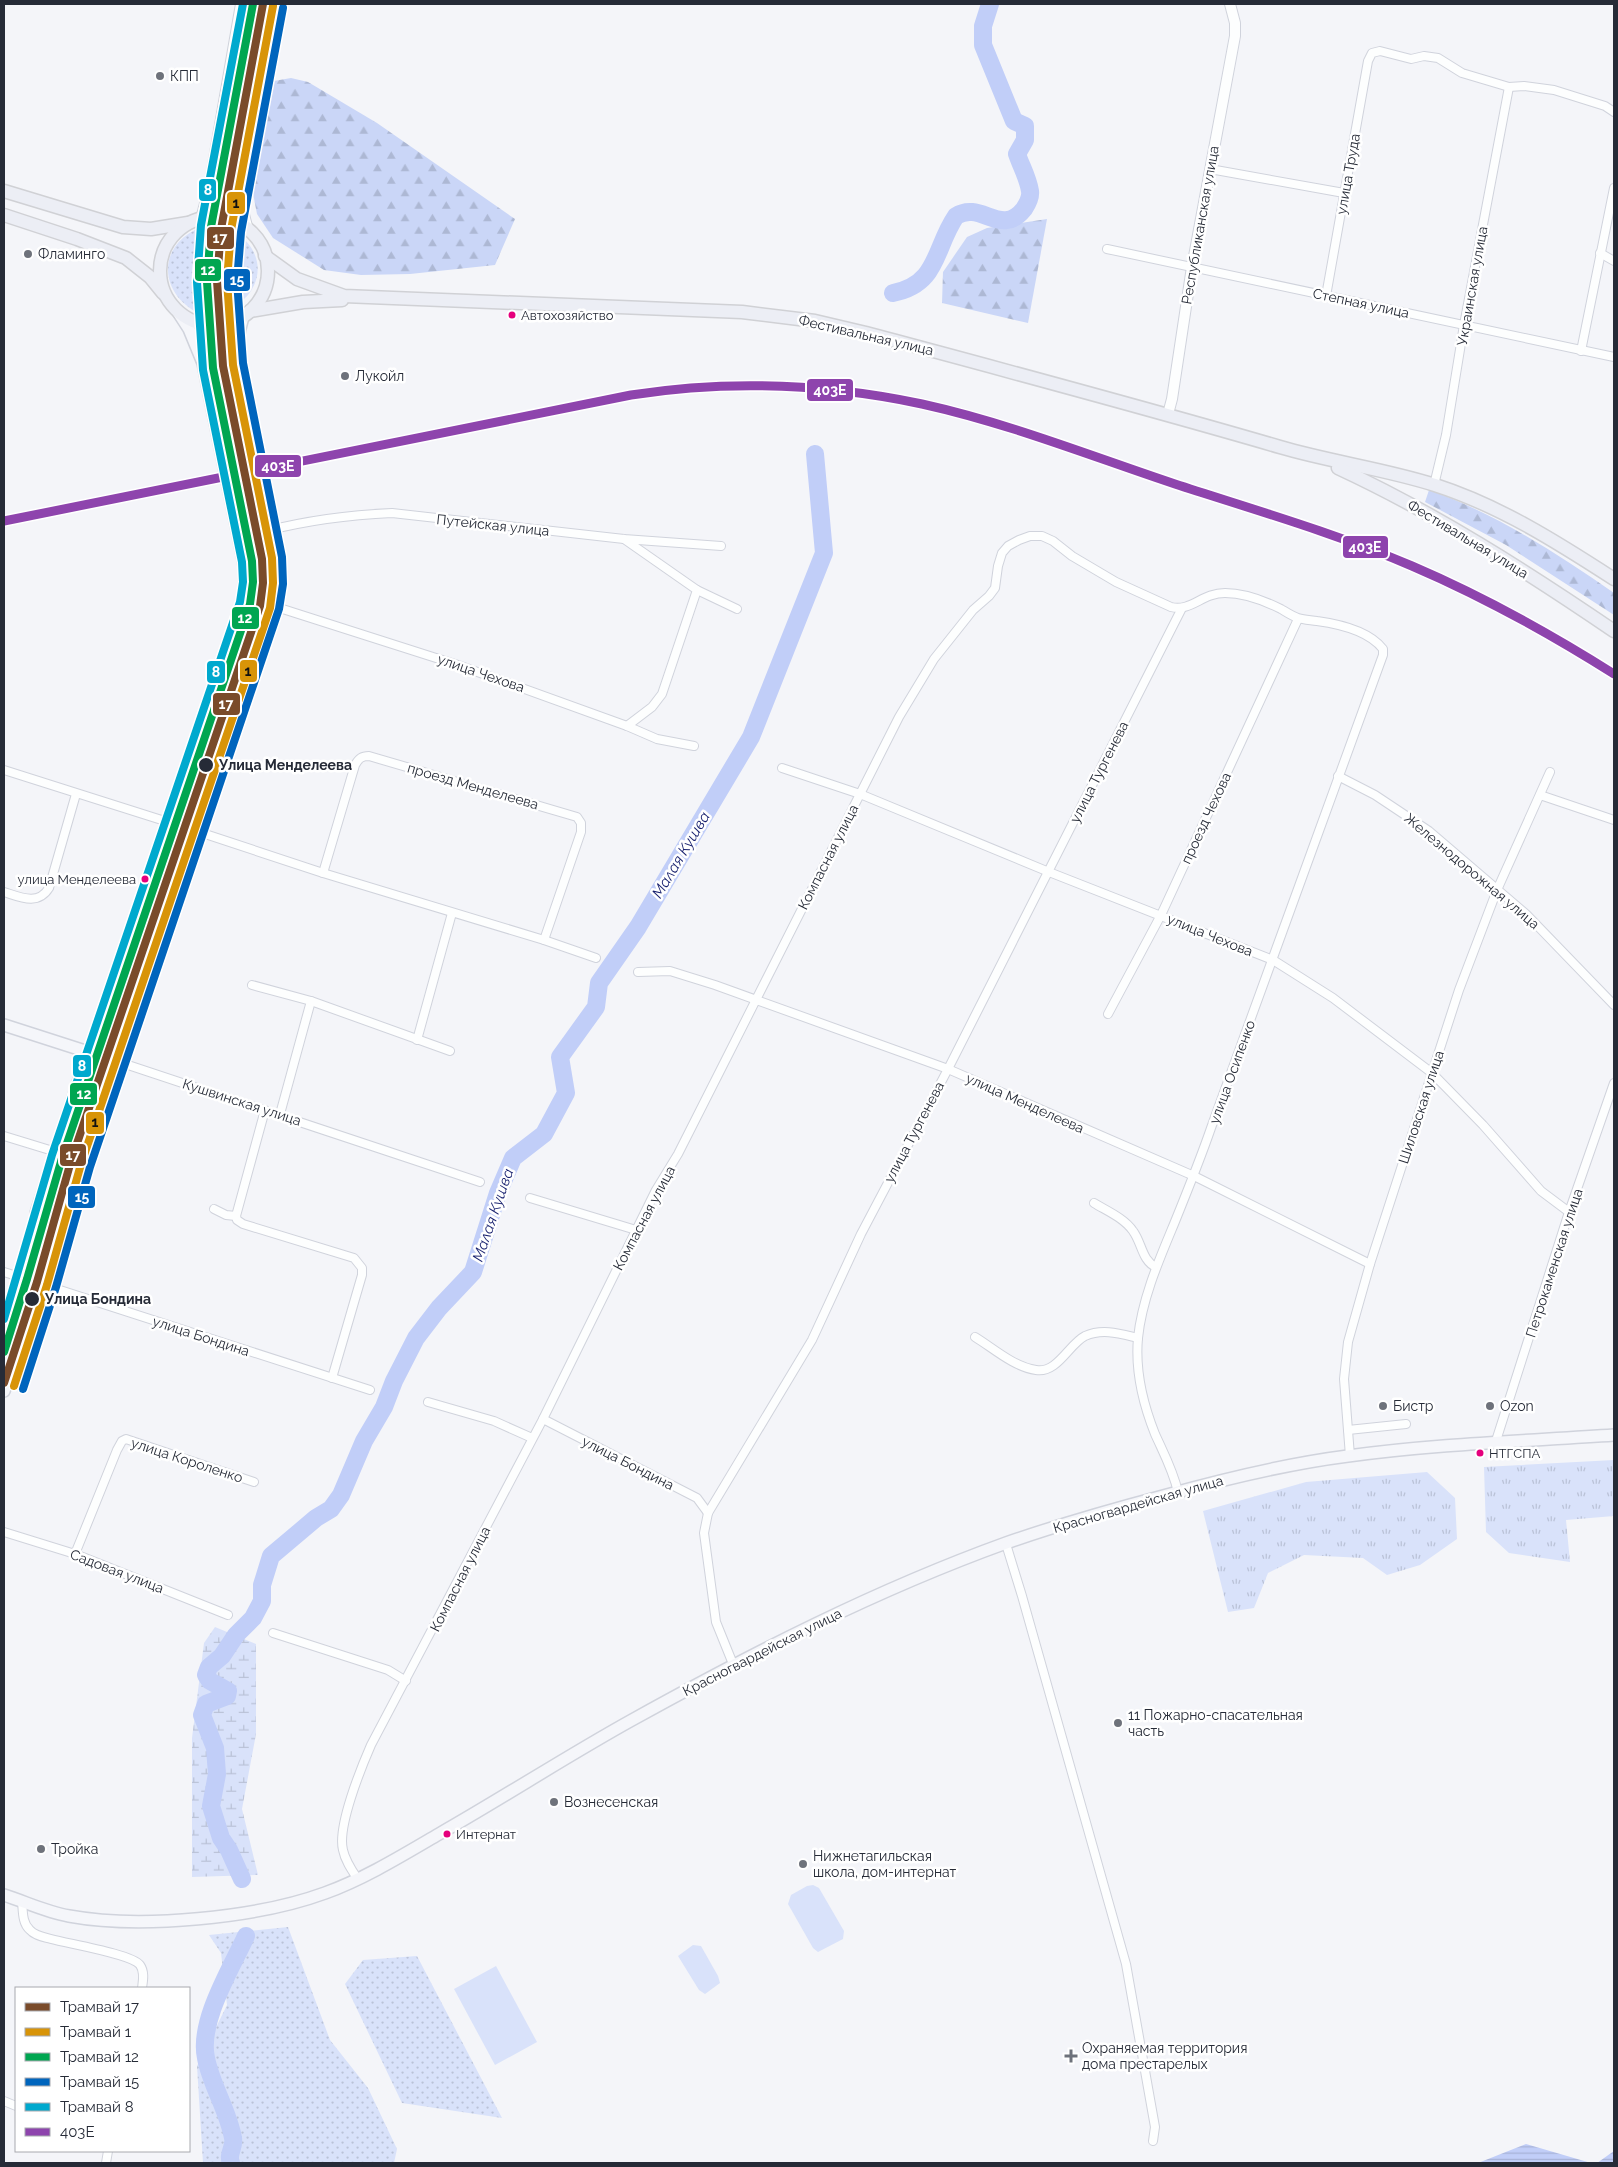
<svg xmlns="http://www.w3.org/2000/svg" width="1618" height="2167" viewBox="0 0 1618 2167" font-family="Raleway,sans-serif">
	<style>
		.grass { fill: url(#grass-dots) }
		.forest { fill: url(#forest-firs) }
		.wetland { fill: url(#wetland-marsh) }
		.park { fill: url(#park-tufts) }
		.pitch { fill: #d9e2fa }
		.water { fill: url(#water-rules) }
		.lines { fill: none; stroke-linecap: round; stroke-linejoin: round }
		.river { stroke: #c1cef8; stroke-width: 18 }
		.minor-casing { stroke: #d0d3dc; stroke-width: 10 }
		.tertiary-casing { stroke: #d0d3dc; stroke-width: 12 }
		.secondary-casing { stroke: #d0d3dc; stroke-width: 14 }
		.primary-casing { stroke: #d0d1d5; stroke-width: 15 }
		.minor { stroke: #fdfefe; stroke-width: 8 }
		.tertiary { stroke: #fdfefe; stroke-width: 10 }
		.secondary { stroke: #f5f6fa; stroke-width: 11 }
		.primary { stroke: #eceef5; stroke-width: 12 }
		.rail-1-casing { stroke: #fff; stroke-width: 12 }
		.rail-1 { stroke: #8e44ad; stroke-width: 9 }
		.tram-1-casing { stroke: #fff; stroke-width: 11 }
		.tram-2-casing { stroke: #fff; stroke-width: 11 }
		.tram-3-casing { stroke: #fff; stroke-width: 11 }
		.tram-4-casing { stroke: #fff; stroke-width: 11 }
		.tram-5-casing { stroke: #fff; stroke-width: 11 }
		.tram-1 { stroke: #7a4b2a; stroke-width: 8 }
		.tram-2 { stroke: #d89408; stroke-width: 8 }
		.tram-3 { stroke: #00a651; stroke-width: 8 }
		.tram-4 { stroke: #0065bd; stroke-width: 8 }
		.tram-5 { stroke: #00a9ce; stroke-width: 8 }
		.poi-dot { fill: #6e727b; stroke: #fff; stroke-width: 2 }
		.bus-dot { fill: #e5007d; stroke: #fff; stroke-width: 2 }
		.stop-dot { fill: #262b37; stroke: #fff; stroke-width: 2 }
		.labels { text-anchor: middle; dominant-baseline: central; stroke-width: 5; stroke-linejoin: round; paint-order: stroke }
		.bus-label { font-size: 13px; fill: #262b37; stroke: #fff; text-anchor: start }
		.poi-label { font-size: 14px; fill: #262b37; stroke: #fff; text-anchor: start }
		.street-label { font-size: 14px; fill: #262b37; stroke: #fff }
		.stop-label { font-size: 14px; font-weight: bold; fill: #262b37; stroke: #fff; text-anchor: start }
		.water-label { font-size: 15px; font-style: italic; fill: #151e6d; stroke: #fff }
		.line-badge { stroke: #fff; stroke-width: 2 }
		.badge-label { font-size: 14px; text-anchor: middle; font-weight: bold; fill: #fff }
		.pale-badge-label { font-size: 14px; text-anchor: middle; font-weight: bold; fill: #111 }
	</style>
	<defs>
		<pattern id="grass-dots" width="8" height="8" patternUnits="userSpaceOnUse" patternTransform="scale(1.25)"><rect width="8" height="8" fill="#d9e2fa"/><path d="M2 2h.1M6 6h.1" fill="none" stroke="#bac2d7" stroke-width="1.8" stroke-linecap="round"/></pattern>
		<pattern id="forest-firs" width="22" height="20" patternUnits="userSpaceOnUse" patternTransform="scale(1.25)"><rect width="22" height="20" fill="#cad6f7"/><path d="M5 1l3.5 6h-7zM16 11l3.5 6h-7z" fill="#adb8d4"/></pattern>
		<pattern id="wetland-marsh" width="20" height="14" patternUnits="userSpaceOnUse" patternTransform="scale(1.25)"><rect width="20" height="14" fill="#d9e2fa"/><path d="M1 5h8M5 5V1M11 12h8M15 12V8" fill="none" stroke="#bac2d7"/></pattern>
		<pattern id="park-tufts" width="24" height="20" patternUnits="userSpaceOnUse" patternTransform="scale(1.25)"><rect width="24" height="20" fill="#d9e2fa"/><path d="M3 7l-1-3M5 7V3M7 7l1-3M15 17l-1-3M17 17v-4M19 17l1-3" fill="none" stroke="#bac2d7"/></pattern>
		<pattern id="water-rules" width="6" height="5" patternUnits="userSpaceOnUse" patternTransform="scale(1.25)"><rect width="6" height="5" fill="#c1cef8"/><path d="M0 2.5h6" fill="none" stroke="#a6b1d5"/></pattern>
	</defs>
	<rect width="100%" height="100%" fill="#f4f5f9"/>
	<g class="grass">
		<path d="M209 225 206 247 205 316C154 296 156 238 209 225Z"/>
		<path d="M224 226C271 246 268 297 220 313Z"/>
		<polygon points="288,1927 330,2040 368,2088 397,2149 394,2163 203,2163 197,2066 227,2005 221,1953 209,1935"/>
		<polygon points="417,1956 502,2118 402,2103 345,1984 363,1960"/>
	</g>
	<g class="forest">
		<polygon points="291,78 308,82 377,123 515,219 495,265 410,274 361,275 324,270 273,238 257,214 251,183 254,147 274,81"/>
		<polygon points="1047,219 1028,323 942,303 943,272 967,237 987,228"/>
		<path d="M1429 490C1495 513 1556 553 1614 593V615L1506 545 1425 502Z"/>
	</g>
	<polygon class="wetland" points="215,1627 256,1644 256,1734 242,1809 258,1875 192,1877 192,1738 204,1643"/>
	<g class="park">
		<polygon points="1614,1460 1614,1516 1566,1520 1570,1562 1509,1553 1486,1532 1484,1467"/>
		<polygon points="1427,1472 1455,1498 1457,1539 1420,1565 1387,1575 1363,1558 1304,1555 1268,1573 1254,1608 1228,1612 1203,1511 1306,1482"/>
	</g>
	<g class="pitch">
		<polygon points="813,1885 819,1888 844,1931 843,1939 818,1952 813,1948 788,1904 791,1895 807,1886"/>
		<polygon points="693,1945 701,1946 718,1976 720,1983 705,1994 699,1990 678,1956"/>
		<polygon points="496,1966 537,2042 495,2065 454,1989"/>
	</g>
	<g class="water">
		<polygon points="1526,2144 1591,2163 1478,2163"/>
		<polygon points="1614,2151 1614,2163 1597,2163"/>
	</g>
	<g class="lines">
		<g class="river">
			<path d="M893 293C939 284 934 248 956 216 981 200 1001 238 1024 209 1028 203 1031 197 1030 191 1028 178 1021 166 1017 154L1025 140V126L1014 121 983 45V26L990 4"/>
			<polyline points="242,1879 229,1850 221,1838 211,1806 217,1774 215,1748 202,1715 206,1704 227,1696 228,1691 210,1681 206,1675 209,1667 222,1656 236,1635 253,1618 262,1601 262,1585 271,1556 316,1518 331,1509 341,1495 364,1441 384,1407 394,1381 416,1338 439,1308 473,1272 498,1193 513,1158 544,1134 566,1093 560,1057 596,1007 599,983 638,927 751,737 824,553 815,454"/>
			<path d="M231 2163C227 2154 235 2147 233 2138 228 2110 211 2085 206 2058 198 2022 231 1969 246 1936"/>
		</g>
		<g class="minor-casing">
			<g id="minor">
				<polyline points="1210,169 1344,193"/>
				<polyline points="1107,249 1614,357"/>
				<polyline points="1600,253 1614,261"/>
				<polyline points="1326,296 1368,61 1372,53 1380,51 1411,59 1424,56 1438,58 1462,73 1509,87 1524,86 1554,90 1605,106 1614,112"/>
				<polyline points="1581,351 1614,188"/>
				<polyline points="1434,485 1446,435 1464,325 1509,87"/>
				<path d="M266 531C309 520 347 515 392 513L624 539 721 546"/>
				<polyline points="624,539 697,590 662,694 652,707 627,726"/>
				<polyline points="697,590 737,609"/>
				<polyline points="267,604 458,665 627,726 657,739 694,746"/>
				<polyline points="782,768 860,794 1049,872 1273,960 1333,998 1432,1073 1483,1125 1541,1191 1569,1212"/>
				<polyline points="4,770 168,822"/>
				<polyline points="1338,776 1375,795 1429,831 1526,914 1614,1005"/>
				<polyline points="1540,795 1614,820"/>
				<polyline points="190,829 323,873 544,940 596,958"/>
				<path d="M323 873 355 765C359 758 362 756 369 756L577 817 581 823V832L544 940"/>
				<path d="M4 892C20 897 38 906 49 888L76 794"/>
				<polyline points="638,972 670,971 715,985 948,1069 1194,1176 1370,1264"/>
				<polyline points="252,985 311,1001 450,1051"/>
				<polyline points="1108,1014 1161,915 1298,619"/>
				<polyline points="417,1040 452,913"/>
				<polyline points="113,1060 480,1182"/>
				<polyline points="265,1110 236,1216 237,1220 243,1224 354,1258 362,1268 362,1275 332,1378"/>
				<polyline points="280,1114 311,1001"/>
				<polyline points="4,1136 53,1151"/>
				<polyline points="530,1198 636,1230"/>
				<path d="M1094 1203C1107 1211 1124 1218 1133 1231 1142 1243 1142 1261 1156 1267"/>
				<polyline points="214,1209 226,1215 236,1216"/>
				<polyline points="34,1213 86,1051"/>
				<polyline points="4,1272 370,1390"/>
				<path d="M975 1337C993 1348 1014 1367 1036 1370 1057 1374 1069 1344 1085 1336 1103 1328 1121 1334 1138 1338"/>
				<polyline points="428,1402 494,1421 532,1438"/>
				<polyline points="543,1419 697,1498 708,1513"/>
				<polyline points="1348,1430 1406,1424"/>
				<polyline points="1495,1444 1569,1212 1614,1083"/>
				<polyline points="1350,1456 1344,1379 1348,1342 1370,1264 1459,990 1497,890 1550,772"/>
				<polyline points="4,1532 75,1554 228,1615"/>
				<polyline points="1006,1544 1022,1596 1126,1964 1155,2127 1153,2141"/>
				<polyline points="75,1554 117,1450 122,1441 126,1439 254,1482"/>
				<polyline points="273,1633 388,1670 406,1681"/>
				<polyline points="733,1664 716,1622 704,1533 708,1513 812,1340 861,1234 948,1069 1182,608"/>
				<path d="M357 1878C351 1869 345 1860 343 1850 337 1827 361 1768 371 1745L543 1419 656 1190 678 1154 899 717 934 659 973 610 989 596 995 588 998 566 1002 553 1008 546 1019 540 1030 536H1042L1053 541 1072 556 1116 582 1171 607C1191 612 1202 593 1225 593 1243 593 1265 601 1281 609 1286 612 1292 616 1298 618 1304 620 1311 620 1317 621 1339 624 1369 631 1383 649V655C1325 812 1269 971 1211 1128 1200 1160 1187 1192 1174 1224 1159 1260 1142 1299 1138 1338 1135 1371 1143 1404 1155 1434 1164 1454 1173 1470 1178 1492"/>
				<path d="M22 1901C23 1911 22 1923 30 1930 35 1936 44 1937 51 1939 69 1944 132 1954 140 1965 145 1972 143 1981 142 1988"/>
				<polyline points="4,2101 16,2106"/>
				<polyline points="106,2163 108,2151"/>
			</g>
		</g>
		<g class="tertiary-casing">
			<g id="tertiary">
				<polyline points="201,219 209,188 241,4"/>
				<polyline points="248,230 242,207 241,184 275,24 272,4"/>
				<polyline points="1168,414 1172,399 1192,267 1235,36 1235,23 1230,4"/>
			</g>
		</g>
		<g class="secondary-casing">
			<g id="secondary">
				<polyline points="4,1025 113,1060"/>
				<polyline points="93,1054 244,597 245,573 243,559 203,363 189,329 178,312"/>
				<path d="M4 1391 113 1060 153 945 194 817 267 604C275 572 268 541 262 509 248 448 224 380 243 317"/>
				<path d="M4 1895C26 1902 46 1912 69 1916 140 1929 257 1918 325 1893 364 1879 403 1855 439 1834 504 1797 567 1756 632 1720 753 1653 876 1590 1006 1543 1058 1525 1110 1510 1163 1496 1224 1479 1285 1464 1348 1456 1435 1444 1526 1441 1614 1435"/>
			</g>
		</g>
		<g class="primary-casing">
			<g id="primary">
				<polyline points="4,191 123,227 151,229 188,223"/>
				<polyline points="4,215 77,239 126,258 150,277 163,293"/>
				<circle cx="214" cy="271" r="54"/>
				<path d="M265 256 297 279 344 296 742 312 815 321 866 333C1004 370 1143 407 1280 447 1331 462 1385 469 1435 485 1500 506 1557 542 1614 579"/>
				<polyline points="250,311 303,302 342,300"/>
				<path d="M1338 468C1435 513 1526 571 1614 631"/>
			</g>
		</g>
		<use href="#minor" class="minor"/>
		<use href="#tertiary" class="tertiary"/>
		<use href="#secondary" class="secondary"/>
		<use href="#primary" class="primary"/>
		<g class="rail-1-casing">
			<path id="rail-1" d="M4 521 631 395C727 380 827 384 922 404 1008 423 1091 456 1175 484 1255 510 1335 533 1412 566 1482 596 1549 633 1614 674"/>
		</g>
		<use href="#rail-1" class="rail-1"/>
		<g class="tram-1-casing">
			<polyline id="tram-1" points="4,1383 37,1282 71,1161 260,606 263,583 262,559 223,366 217,281 221,229 263,4"/>
		</g>
		<g class="tram-2-casing">
			<polyline id="tram-2" points="14,1386 47,1285 81,1164 270,608 273,583 272,558 233,365 227,281 231,230 273,6"/>
		</g>
		<g class="tram-3-casing">
			<polyline id="tram-3" points="4,1352 27,1279 62,1158 250,604 253,582 252,561 213,368 207,282 211,227 253,4"/>
		</g>
		<g class="tram-4-casing">
			<polyline id="tram-4" points="23,1389 56,1287 90,1167 279,609 283,584 282,557 243,363 237,281 241,232 283,8"/>
		</g>
		<g class="tram-5-casing">
			<polyline id="tram-5" points="4,1319 52,1155 240,602 243,582 242,562 203,370 197,282 201,225 243,4"/>
		</g>
		<use href="#tram-1" class="tram-1"/>
		<use href="#tram-2" class="tram-2"/>
		<use href="#tram-3" class="tram-3"/>
		<use href="#tram-4" class="tram-4"/>
		<use href="#tram-5" class="tram-5"/>
	</g>
	<g class="poi-dot">
		<circle cx="160" cy="76" r="5"/>
		<circle cx="28" cy="254" r="5"/>
		<circle cx="345" cy="376" r="5"/>
		<circle cx="1383" cy="1406" r="5"/>
		<circle cx="1490" cy="1406" r="5"/>
		<circle cx="1118" cy="1723" r="5"/>
		<circle cx="554" cy="1802" r="5"/>
		<circle cx="41" cy="1849" r="5"/>
		<circle cx="803" cy="1864" r="5"/>
		<path d="M1068.5 2048.5h5v5h5v5h-5v5h-5v-5h-5v-5h5z"/>
	</g>
	<g class="bus-dot">
		<circle cx="512" cy="315" r="4.5"/>
		<circle cx="145" cy="879" r="4.5"/>
		<circle cx="1480" cy="1453" r="4.5"/>
		<circle cx="447" cy="1834" r="4.5"/>
	</g>
	<g class="stop-dot">
		<circle cx="206" cy="765" r="8"/>
		<circle cx="32" cy="1299" r="8"/>
	</g>
	<g class="labels">
		<g class="bus-label">
			<text x="521" y="315">Автохозяйство</text>
			<text x="136" y="879" text-anchor="end">улица Менделеева</text>
			<text x="1489" y="1453">НТГСПА</text>
			<text x="456" y="1834">Интернат</text>
		</g>
		<g class="poi-label">
			<text x="170" y="76">КПП</text>
			<text x="38" y="254">Фламинго</text>
			<text x="355" y="376">Лукойл</text>
			<text x="1393" y="1406">Бистр</text>
			<text x="1500" y="1406">Ozon</text>
			<text x="1128" y="1715">11 Пожарно-спасательная<tspan x="1128" dy="16">часть</tspan></text>
			<text x="564" y="1802">Вознесенская</text>
			<text x="51" y="1849">Тройка</text>
			<text x="813" y="1856">Нижнетагильская<tspan x="813" dy="16">школа, дом-интернат</tspan></text>
			<text x="1082" y="2048">Охраняемая территория<tspan x="1082" dy="16">дома престарелых</tspan></text>
		</g>
		<g class="street-label">
			<text transform="translate(1348 174) rotate(-80)">улица Труда</text>
			<text transform="translate(1200 225) rotate(-80)">Республиканская улица</text>
			<text transform="translate(1472 286) rotate(-80)">Украинская улица</text>
			<text transform="translate(1361 303) rotate(12)">Степная улица</text>
			<text transform="translate(866 335) rotate(13)">Фестивальная улица</text>
			<text transform="translate(493 525) rotate(6)">Путейская улица</text>
			<text transform="translate(1468 539) rotate(31)">Фестивальная улица</text>
			<text transform="translate(481 673) rotate(19)">улица Чехова</text>
			<text transform="translate(1099 772) rotate(-63)">улица Тургенева</text>
			<text transform="translate(473 786) rotate(16)">проезд Менделеева</text>
			<text transform="translate(1206 818) rotate(-65)">проезд Чехова</text>
			<text transform="translate(828 857) rotate(-63)">Компасная улица</text>
			<text transform="translate(1472 871) rotate(40)">Железнодорожная улица</text>
			<text transform="translate(1210 935) rotate(22)">улица Чехова</text>
			<text transform="translate(1232 1072) rotate(-70)">улица Осипенко</text>
			<text transform="translate(242 1102) rotate(18)">Кушвинская улица</text>
			<text transform="translate(1025 1103) rotate(24)">улица Менделеева</text>
			<text transform="translate(1421 1107) rotate(-72)">Шиловская улица</text>
			<text transform="translate(914 1132) rotate(-62)">улица Тургенева</text>
			<text transform="translate(644 1218) rotate(-62)">Компасная улица</text>
			<text transform="translate(1554 1263) rotate(-72)">Петрокаменская улица</text>
			<text transform="translate(201 1336) rotate(18)">улица Бондина</text>
			<text transform="translate(187 1460) rotate(18)">улица Короленко</text>
			<text transform="translate(628 1463) rotate(27)">улица Бондина</text>
			<text transform="translate(1138 1504) rotate(-16)">Красногвардейская улица</text>
			<text transform="translate(117 1571) rotate(21)">Садовая улица</text>
			<text transform="translate(460 1579) rotate(-63)">Компасная улица</text>
			<text transform="translate(762 1652) rotate(-27)">Красногвардейская улица</text>
		</g>
		<g class="stop-label">
			<text x="219" y="765">Улица Менделеева</text>
			<text x="45" y="1299">Улица Бондина</text>
		</g>
		<g class="water-label">
			<text transform="translate(681 855) rotate(-59)">Малая Кушва</text>
			<text transform="translate(493 1215) rotate(-71)">Малая Кушва</text>
		</g>
	</g>
	<g class="line-badge">
		<rect x="198" y="178" width="19" height="24" rx="5" fill="#00a9ce"/>
		<rect x="226" y="191" width="20" height="24" rx="5" fill="#d89408"/>
		<rect x="206" y="226" width="29" height="24" rx="5" fill="#7a4b2a"/>
		<rect x="194" y="258" width="28" height="24" rx="5" fill="#00a651"/>
		<rect x="223" y="268" width="28" height="24" rx="5" fill="#0065bd"/>
		<rect x="806" y="378" width="48" height="24" rx="5" fill="#8e44ad"/>
		<rect x="254" y="454" width="48" height="24" rx="5" fill="#8e44ad"/>
		<rect x="1342" y="535" width="47" height="24" rx="5" fill="#8e44ad"/>
		<rect x="231" y="606" width="29" height="24" rx="5" fill="#00a651"/>
		<rect x="239" y="659" width="19" height="24" rx="5" fill="#d89408"/>
		<rect x="206" y="660" width="20" height="24" rx="5" fill="#00a9ce"/>
		<rect x="212" y="692" width="29" height="24" rx="5" fill="#7a4b2a"/>
		<rect x="72" y="1054" width="20" height="24" rx="5" fill="#00a9ce"/>
		<rect x="69" y="1082" width="29" height="24" rx="5" fill="#00a651"/>
		<rect x="85" y="1111" width="20" height="24" rx="5" fill="#d89408"/>
		<rect x="59" y="1143" width="28" height="24" rx="5" fill="#7a4b2a"/>
		<rect x="67" y="1185" width="29" height="24" rx="5" fill="#0065bd"/>
	</g>
	<g class="badge-label">
		<text x="208" y="195">8</text>
		<text x="220" y="243">17</text>
		<text x="208" y="275">12</text>
		<text x="237" y="285">15</text>
		<text x="830" y="395">403Е</text>
		<text x="278" y="471">403Е</text>
		<text x="1365" y="552">403Е</text>
		<text x="245" y="623">12</text>
		<text x="216" y="677">8</text>
		<text x="226" y="709">17</text>
		<text x="82" y="1071">8</text>
		<text x="84" y="1099">12</text>
		<text x="73" y="1160">17</text>
		<text x="82" y="1202">15</text>
	</g>
	<g class="pale-badge-label">
		<text x="236" y="208">1</text>
		<text x="248" y="676">1</text>
		<text x="95" y="1127">1</text>
	</g>
	<rect width="1618" height="2167" fill="none" stroke="#262b37" stroke-width="10"/>
	<rect x="15" y="1987" width="175" height="165" fill="#ffffff" stroke="#a8aaaf"/>
	<rect x="25" y="2003" width="25" height="8" fill="#7a4b2a" stroke="#a8aaaf"/>
	<text x="60" y="2012" font-size="15" fill="#262b37">Трамвай 17</text>
	<rect x="25" y="2028" width="25" height="8" fill="#d89408" stroke="#a8aaaf"/>
	<text x="60" y="2037" font-size="15" fill="#262b37">Трамвай 1</text>
	<rect x="25" y="2053" width="25" height="8" fill="#00a651" stroke="#a8aaaf"/>
	<text x="60" y="2062" font-size="15" fill="#262b37">Трамвай 12</text>
	<rect x="25" y="2078" width="25" height="8" fill="#0065bd" stroke="#a8aaaf"/>
	<text x="60" y="2087" font-size="15" fill="#262b37">Трамвай 15</text>
	<rect x="25" y="2103" width="25" height="8" fill="#00a9ce" stroke="#a8aaaf"/>
	<text x="60" y="2112" font-size="15" fill="#262b37">Трамвай 8</text>
	<rect x="25" y="2128" width="25" height="8" fill="#8e44ad" stroke="#a8aaaf"/>
	<text x="60" y="2137" font-size="15" fill="#262b37">403Е</text>
</svg>
